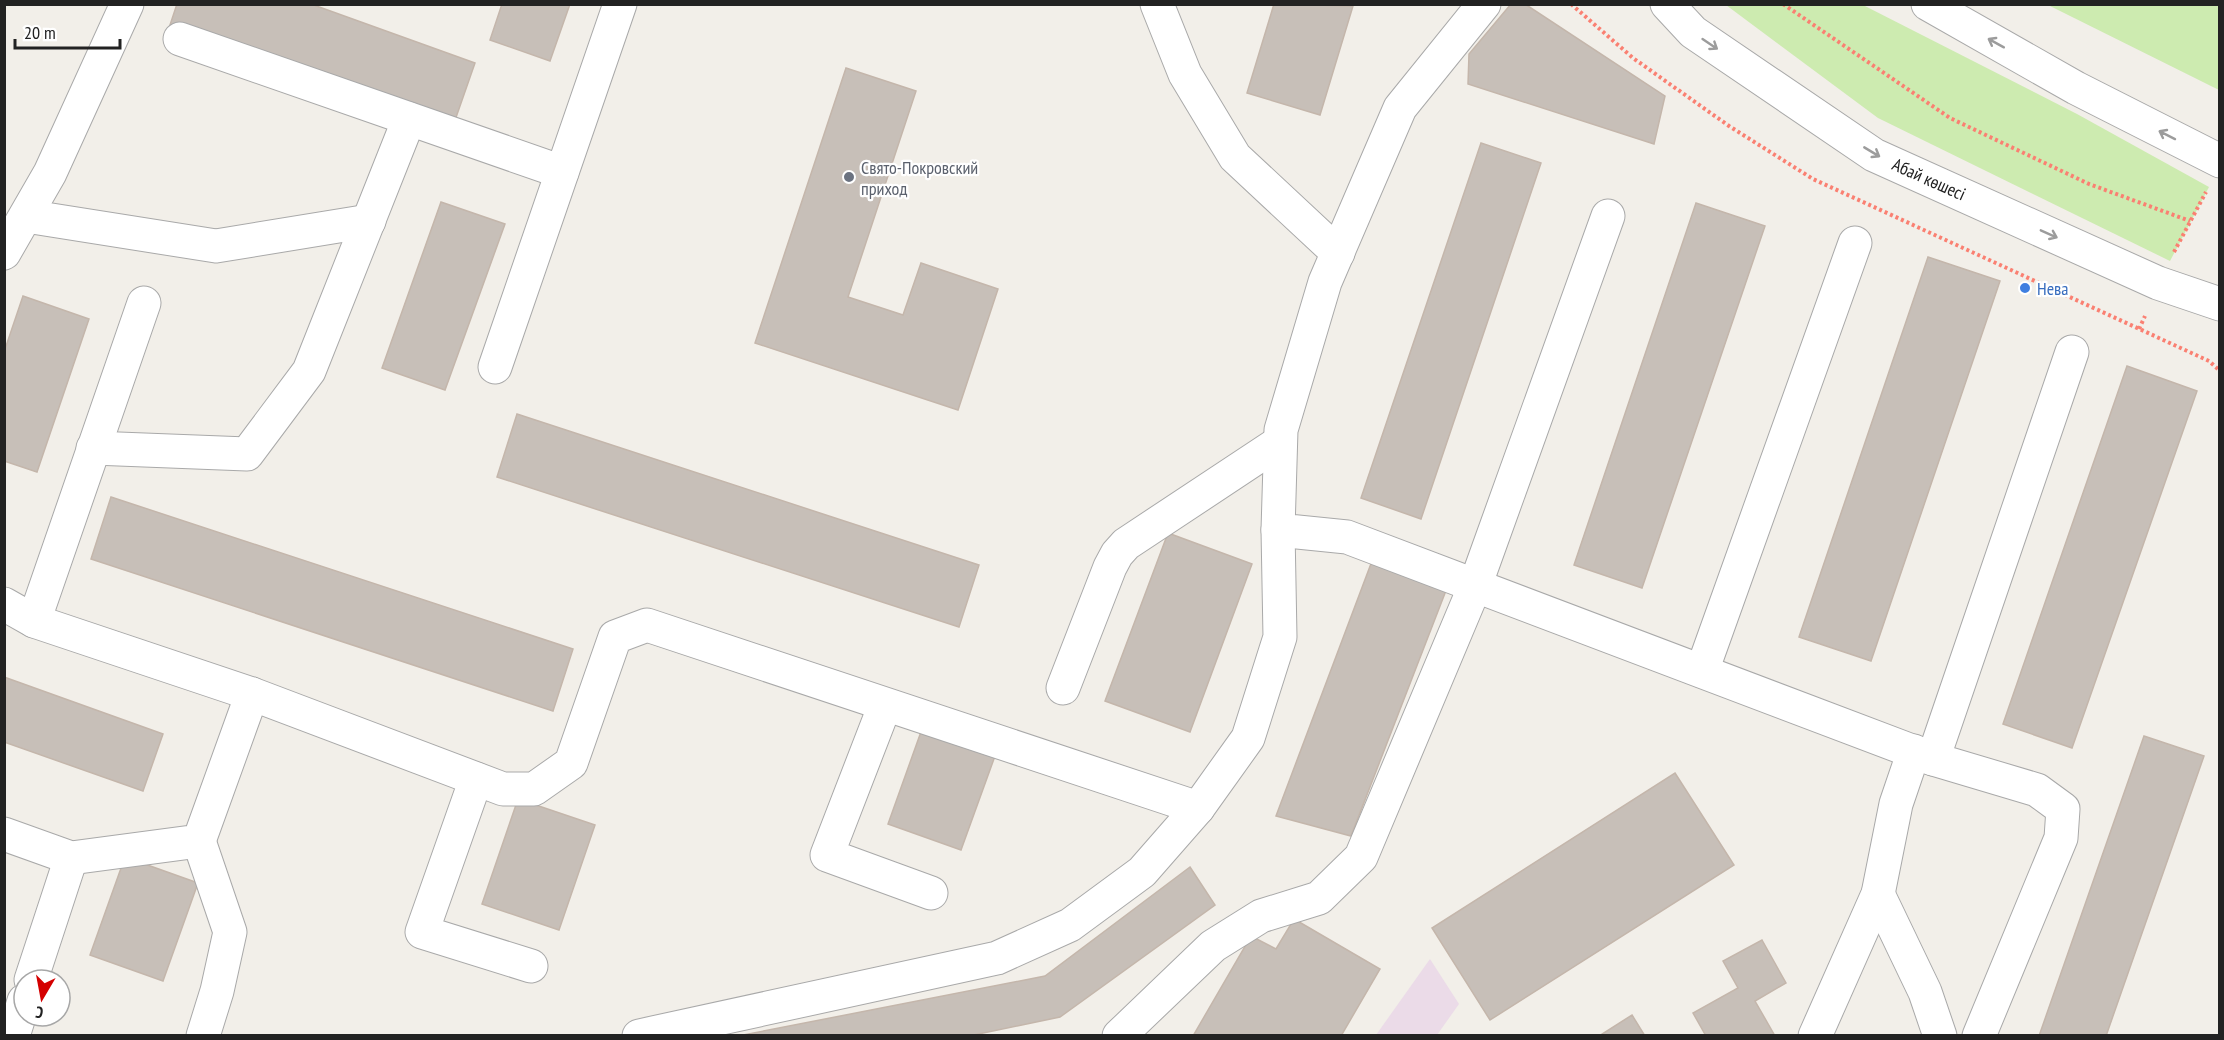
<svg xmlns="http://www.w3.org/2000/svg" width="2224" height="1040" viewBox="0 0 2224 1040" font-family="'PT Sans Narrow',sans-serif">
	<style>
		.industrial { fill: #ebdbe8 }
		.grass { fill: #cdebb0 }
		.building { fill: #c7bfb8; stroke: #c4b6ab; stroke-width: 1.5 }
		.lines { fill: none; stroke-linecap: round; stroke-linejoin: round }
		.minor-casing { stroke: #a9a9a9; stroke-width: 35 }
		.path { stroke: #fa8072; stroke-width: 4; stroke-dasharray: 3 3; stroke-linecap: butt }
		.minor { stroke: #fff; stroke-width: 33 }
		.oneway { stroke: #9c9c9c }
		.worship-dot { fill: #6b7280; stroke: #fff; stroke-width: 2 }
		.shop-dot { fill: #3f7fe0; stroke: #fff; stroke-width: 2 }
		.labels { text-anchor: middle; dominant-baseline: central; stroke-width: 4.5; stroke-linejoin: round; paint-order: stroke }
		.worship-label { font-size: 18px; fill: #5b616d; stroke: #fff; text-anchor: start }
		.street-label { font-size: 18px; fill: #222; stroke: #fff }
		.shop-label { font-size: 18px; fill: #366cbe; stroke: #fff; text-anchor: start }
	</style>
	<rect width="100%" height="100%" fill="#f2efe9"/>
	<polygon class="industrial" points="1430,959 1459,1004 1437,1035 1376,1035"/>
	<g class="grass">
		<polygon points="1726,5 1863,5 2077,114 2209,187 2170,261 1878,118"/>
		<polygon points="2048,5 2219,5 2219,90"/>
	</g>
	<g class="building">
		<polygon points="177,4 311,4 475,63 453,126 170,25"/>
		<polygon points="502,4 570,4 550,61 490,40"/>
		<polygon points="1274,4 1353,6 1320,115 1247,93"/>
		<polygon points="1511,4 1525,4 1665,96 1654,144 1468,84 1469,54"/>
		<polygon points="846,68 916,91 848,297 903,315 921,263 998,289 958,410 755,343"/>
		<polygon points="1481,143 1541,163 1421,519 1361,498"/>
		<polygon points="441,202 505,224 445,390 382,368"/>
		<polygon points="1696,203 1765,226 1642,588 1574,565"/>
		<polygon points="1928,257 2000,281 1871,661 1799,637"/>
		<polygon points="23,296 89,319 37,472 4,461 4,352"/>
		<polygon points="2127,366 2197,391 2072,748 2003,724"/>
		<polygon points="517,414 979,565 959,627 497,477"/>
		<polygon points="111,497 573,649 553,711 91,559"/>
		<polygon points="1168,533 1252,564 1190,732 1105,701"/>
		<polygon points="1372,561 1447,588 1351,836 1276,816"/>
		<polygon points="4,677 163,734 143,791 4,742"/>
		<polygon points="922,729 995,756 961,850 888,824"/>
		<polygon points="2144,736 2204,756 2106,1036 2039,1036"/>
		<polygon points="1675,773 1734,865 1490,1020 1432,928"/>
		<polygon points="518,799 595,825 559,930 482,904"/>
		<polygon points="125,857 198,883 163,981 90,955"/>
		<polygon points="1190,867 1215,905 1060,1017 969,1036 738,1036 1045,976"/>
		<polygon points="1294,919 1380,969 1341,1036 1193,1036 1251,936 1276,949"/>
		<polygon points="1762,940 1786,983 1755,1001 1775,1036 1706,1036 1693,1013 1738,988 1723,961"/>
		<polygon points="1632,1015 1645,1036 1599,1036"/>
	</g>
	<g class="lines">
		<g class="minor-casing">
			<g id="minor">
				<polyline points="1157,4 1185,74 1235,157 1338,253"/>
				<polyline points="1484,4 1400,108 1325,282 1281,430 1278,530 1347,537 1933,759 2037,790 2063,809 2061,838 1979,1036"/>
				<polyline points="1667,4 1693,32 1874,155 2158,283 2220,304"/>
				<polyline points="1928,4 2076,88 2220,161"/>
				<polyline points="180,39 562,172"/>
				<polyline points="26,216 216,246 369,221"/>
				<polyline points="4,253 50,173 127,4"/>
				<polyline points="495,367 620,4"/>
				<polyline points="93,448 247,454 309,371 409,119"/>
				<polyline points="4,604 34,621 252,694 503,789 534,789 571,763 615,637 647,625 1198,808"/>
				<polyline points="34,621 144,303"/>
				<polyline points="1702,671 1855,243"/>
				<polyline points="1063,688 1110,567 1117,554 1126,544 1280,442"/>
				<polyline points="885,705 827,855 931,893"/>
				<polyline points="1933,759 2072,352"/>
				<polyline points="476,779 422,932 531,966"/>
				<polyline points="4,834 71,858 199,841 252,694"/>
				<polyline points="199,841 230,932 217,991 203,1036"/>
				<polyline points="1878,894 1925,992 1940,1036"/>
				<polyline points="31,980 71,858"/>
				<polyline points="13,1036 24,1001"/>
				<polyline points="639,1036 997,958 1070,925 1142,872 1198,808 1248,738 1280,637 1278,530"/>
				<polyline points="1119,1036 1213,946 1261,916 1319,898 1361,857 1475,586 1608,216"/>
				<polyline points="1815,1036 1878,894 1896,804 1914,751"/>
			</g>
		</g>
		<g class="path">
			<polyline points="1571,4 1633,58 1729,126 1813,179 2209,361 2220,371"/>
			<polyline points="1783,4 1950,118 2089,184 2190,221"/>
			<polyline points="2174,252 2206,192"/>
			<polyline points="2139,329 2145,316"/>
		</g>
		<use href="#minor" class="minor"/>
	</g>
	<defs><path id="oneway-shaft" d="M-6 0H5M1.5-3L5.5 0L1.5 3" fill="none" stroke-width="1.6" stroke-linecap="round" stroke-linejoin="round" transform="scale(1.5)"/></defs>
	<g class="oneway">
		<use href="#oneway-shaft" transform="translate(1996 43) rotate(-151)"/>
		<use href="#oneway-shaft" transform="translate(1710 44) rotate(34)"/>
		<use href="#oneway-shaft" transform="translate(2167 135) rotate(-153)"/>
		<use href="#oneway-shaft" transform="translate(1872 152) rotate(31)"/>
		<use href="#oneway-shaft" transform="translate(2049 234) rotate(24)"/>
	</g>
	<circle class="worship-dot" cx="849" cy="177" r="6"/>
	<circle class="shop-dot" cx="2025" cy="288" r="6"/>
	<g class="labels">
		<g class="worship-label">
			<text x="861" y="167">Свято-Покровский<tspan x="861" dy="21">приход</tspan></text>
		</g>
		<g class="street-label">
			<text transform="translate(1929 179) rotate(24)">Абай көшесі</text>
		</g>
		<g class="shop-label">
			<text x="2037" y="288">Нева</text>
		</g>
	</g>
	<rect width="2224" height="1040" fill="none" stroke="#222222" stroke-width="12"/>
	<g transform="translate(42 998) rotate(190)"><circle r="28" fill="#ffffff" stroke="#a7a7a7" stroke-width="1.5"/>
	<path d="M0-4.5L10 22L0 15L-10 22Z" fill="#d40000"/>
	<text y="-9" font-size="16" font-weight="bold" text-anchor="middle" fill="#222222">С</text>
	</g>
	<path d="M15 39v9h105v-9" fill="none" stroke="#222222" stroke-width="3"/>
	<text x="24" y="39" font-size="18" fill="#222222" stroke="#ffffff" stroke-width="4.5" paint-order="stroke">20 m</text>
</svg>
